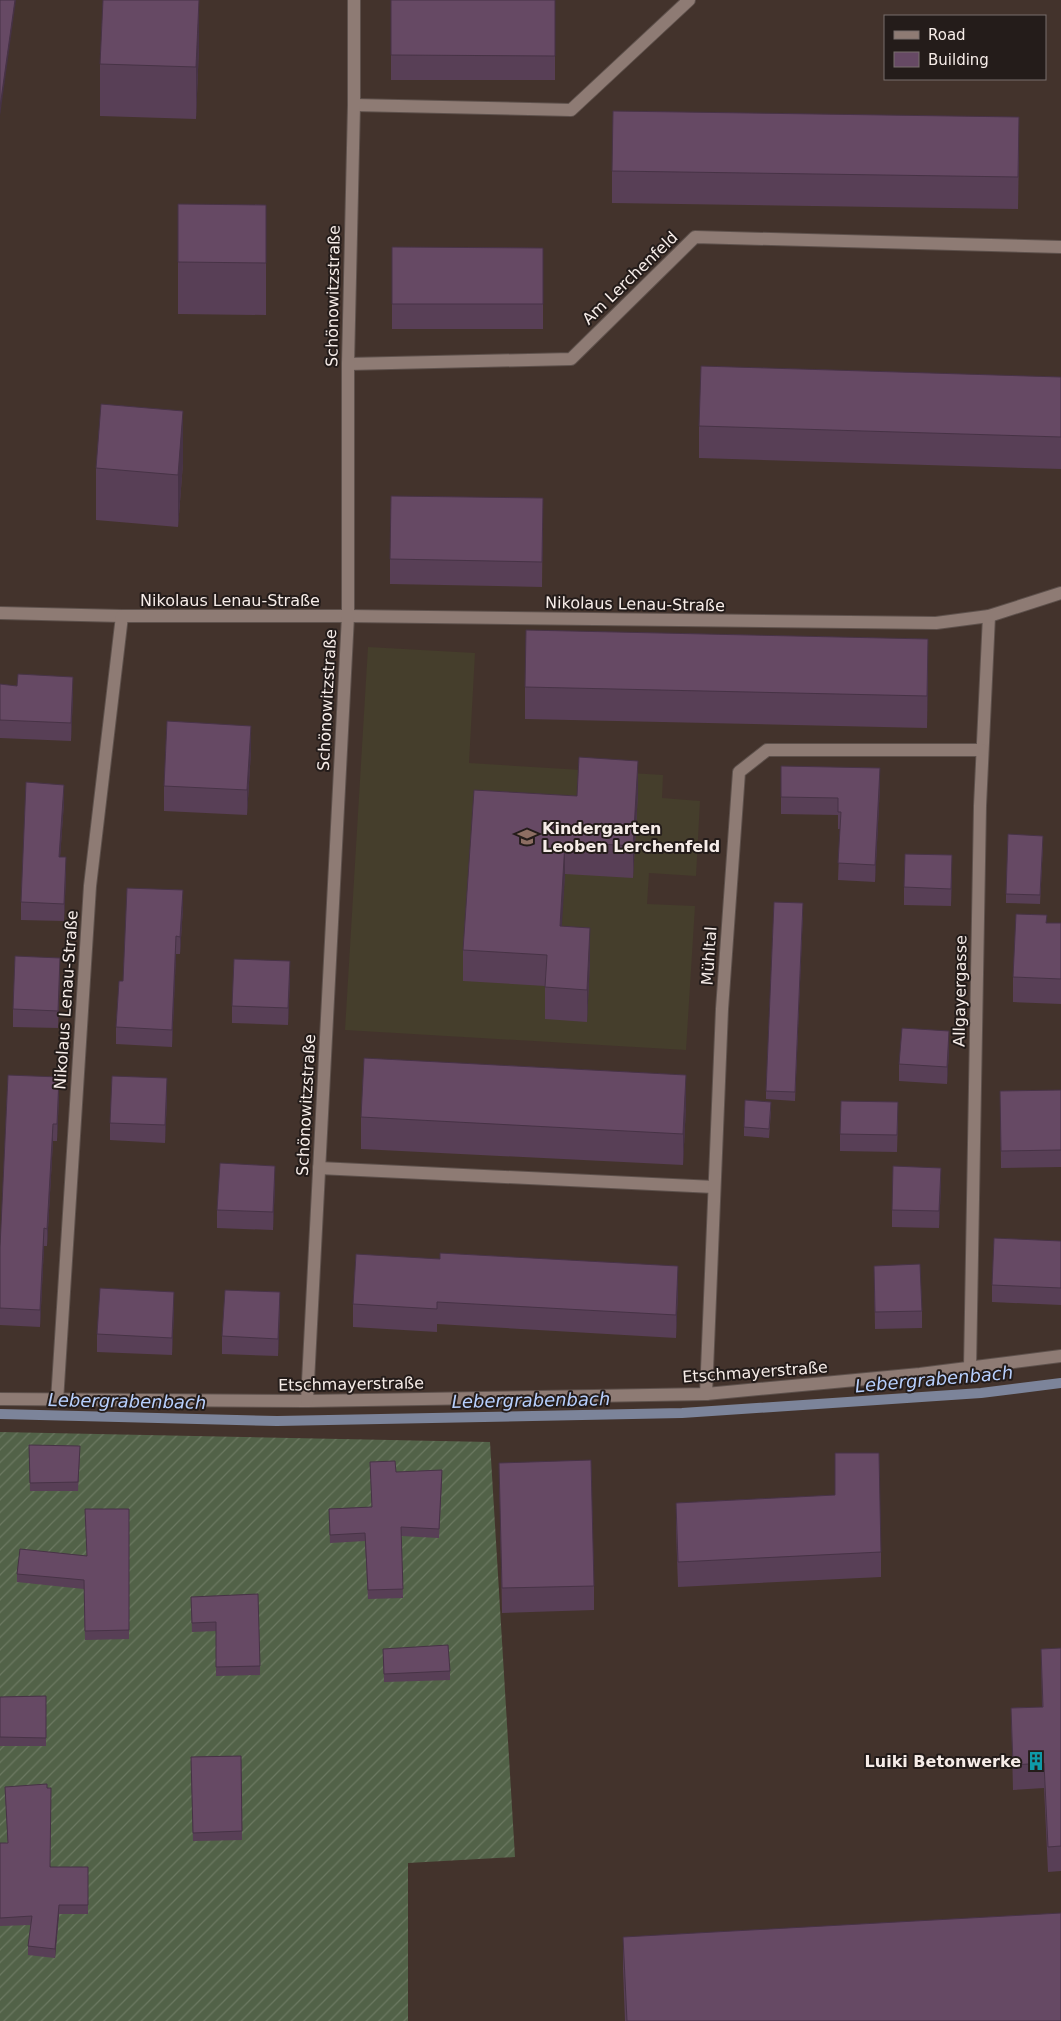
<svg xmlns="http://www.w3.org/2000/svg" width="1061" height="2021" viewBox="0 0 1061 2021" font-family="'DejaVu Sans',sans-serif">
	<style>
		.education { fill: #453e2c }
		.garden { fill: url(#garden-furrows) }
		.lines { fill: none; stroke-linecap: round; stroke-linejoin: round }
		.stream { stroke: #7c849a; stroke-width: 10 }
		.lane-casing { stroke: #5e514c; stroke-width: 14 }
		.street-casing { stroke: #5e514c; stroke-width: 14 }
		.lane { stroke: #8e7b74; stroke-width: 12 }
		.street { stroke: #8e7b74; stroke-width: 12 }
		.wall { fill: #583f56 }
		.shaded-wall { fill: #473346 }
		.building { fill: #664964; stroke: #473346 }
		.labels { text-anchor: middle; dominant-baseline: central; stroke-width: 4; stroke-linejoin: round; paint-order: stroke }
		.street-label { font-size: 16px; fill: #f6ece8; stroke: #241c1a }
		.poi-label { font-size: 16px; font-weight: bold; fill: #f6ece8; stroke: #241c1a; text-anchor: start }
		.water-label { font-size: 18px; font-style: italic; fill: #b7cffd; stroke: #241c1a }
	</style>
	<defs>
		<pattern id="garden-furrows" width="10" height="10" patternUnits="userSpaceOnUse" patternTransform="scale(1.25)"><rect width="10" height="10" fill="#526248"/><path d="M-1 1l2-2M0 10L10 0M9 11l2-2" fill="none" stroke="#6c7962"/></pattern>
	</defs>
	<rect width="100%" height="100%" fill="#43332c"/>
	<polygon class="education" points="368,647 475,653 469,763 663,775 662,798 700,801 696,876 649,873 647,904 695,906 686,1050 345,1030"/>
	<polygon class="garden" points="0,1432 490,1442 515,1857 408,1863 408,2021 0,2021"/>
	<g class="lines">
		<polyline class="stream" points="0,1414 277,1421 682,1413 981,1393 1061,1383"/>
		<g class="lane-casing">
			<polyline id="lane" points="319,1168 714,1187"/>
		</g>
		<g class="street-casing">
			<g id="street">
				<polyline points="354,105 571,110 689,0"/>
				<polyline points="348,364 571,359 695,237 1061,247"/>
				<polyline points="0,613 122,616"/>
				<polyline points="970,1368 980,806 989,616"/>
				<polyline points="706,1394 722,1009 739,772 767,750 982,750"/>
				<polyline points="0,1399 307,1401 706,1394 920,1374 1061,1356"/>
				<polyline points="57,1401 90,886 122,616 348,616 936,623 989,616 1061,593"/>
				<polyline points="307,1401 348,616 348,364 354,105 354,0"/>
			</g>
		</g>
		<use href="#lane" class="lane"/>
		<use href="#street" class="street"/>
	</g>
	<g class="wall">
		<rect x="391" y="0" width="164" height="80"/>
		<polygon points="199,46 196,119 100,116 100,64"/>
		<polygon points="1019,149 1018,209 612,203 612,171"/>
		<polygon points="178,204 266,205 266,315 178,314"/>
		<polygon points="392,247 543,248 543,329 392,329"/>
		<polygon points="1061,377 1061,469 699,458 699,426"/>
		<polygon points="183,463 178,527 96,520 96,468"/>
		<polygon points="543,498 542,587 390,584 390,559"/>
		<polygon points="928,670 927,728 525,719 525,687"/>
		<polygon points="0,684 17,686 73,694 71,741 0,738"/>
		<polygon points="251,751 247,815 164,811 164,786"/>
		<polygon points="781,766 880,785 875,882 838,880 840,829 838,829 838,815 781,814"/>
		<polygon points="638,793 633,878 565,874 561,926 590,960 587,1022 545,1019 545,986 463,981 463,950 577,796"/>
		<polygon points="64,802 60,857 66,874 64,921 21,920 21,902"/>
		<polygon points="1043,845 1040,904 1006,903 1006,894"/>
		<polygon points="952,872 951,906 904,905 904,887"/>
		<polygon points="183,907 180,954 176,954 172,1047 116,1044 116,1027 123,981"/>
		<polygon points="803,912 795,1101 766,1099 766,1091"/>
		<polygon points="1047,923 1061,923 1061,1004 1013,1002 1013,977"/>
		<polygon points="60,975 58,1028 13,1027 13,1009"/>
		<polygon points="290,978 288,1025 232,1023 232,1006"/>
		<polygon points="949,1048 947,1084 899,1081 899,1064"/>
		<polygon points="1061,1090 1061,1167 1001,1168 1000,1091"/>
		<polygon points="59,1094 57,1141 53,1141 47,1246 44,1246 40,1327 0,1325 0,1247"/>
		<polygon points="167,1096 165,1143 110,1140 110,1123"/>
		<polygon points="686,1106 683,1165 361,1149 361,1117"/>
		<polygon points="771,1111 769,1138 744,1136 744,1127"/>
		<polygon points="898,1119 897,1152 840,1151 840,1134"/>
		<polygon points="275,1183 273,1230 217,1228 217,1210"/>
		<polygon points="941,1185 939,1228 892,1227 892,1210"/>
		<polygon points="1061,1241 1061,1305 992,1302 992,1285"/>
		<polygon points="874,1266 922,1311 922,1328 875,1329"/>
		<polygon points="678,1289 676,1338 437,1324 437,1332 353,1327 353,1304"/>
		<polygon points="174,1309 172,1355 97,1352 97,1334"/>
		<polygon points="280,1309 278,1356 222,1354 222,1336"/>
		<polygon points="29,1445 80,1455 78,1491 30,1491"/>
		<polygon points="370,1462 396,1472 442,1479 439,1538 401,1536 403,1598 368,1599 365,1541 330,1543 329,1509 372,1507"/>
		<polygon points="499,1463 594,1586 594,1610 502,1613"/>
		<polygon points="835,1495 881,1552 881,1577 678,1587 676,1528 676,1503"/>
		<polygon points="129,1509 129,1639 85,1640 84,1589 17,1582 17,1574 87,1556"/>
		<polygon points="191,1597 260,1666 260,1675 216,1676 216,1631 192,1632"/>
		<polygon points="1061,1648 1061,1871 1048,1872 1044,1788 1013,1790 1011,1708 1042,1707 1041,1649"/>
		<polygon points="383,1649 450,1671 450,1680 384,1682"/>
		<polygon points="46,1696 46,1746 0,1746 0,1697"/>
		<polygon points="241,1756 242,1840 193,1841 191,1757"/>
		<polygon points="5,1787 51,1867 88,1867 88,1914 59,1914 55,1958 28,1955 28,1946 31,1925 0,1926 0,1843 8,1843"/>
		<polygon points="623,1937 1061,2021 625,2021 623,1969"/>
	</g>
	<g class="shaded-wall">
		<polygon points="15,0 16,0 0,116 0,107"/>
		<polygon points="199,0 199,46 196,119 196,67"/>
		<polygon points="183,411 183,463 178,527 178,475"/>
		<polygon points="928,639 928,670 927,728 927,696"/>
		<polygon points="73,677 73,694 71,741 71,723"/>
		<polygon points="251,726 251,751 247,815 247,790"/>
		<polygon points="638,761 638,793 633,878 633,846"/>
		<polygon points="880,768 880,785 875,882 875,865"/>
		<polygon points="64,785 64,802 59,874 59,857"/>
		<polygon points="565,842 565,874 560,958 560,926"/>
		<polygon points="952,855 952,872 951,906 951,889"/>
		<polygon points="66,857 66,874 64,921 64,904"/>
		<polygon points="183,890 183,907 180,954 180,937"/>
		<polygon points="590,928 590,960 587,1022 587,990"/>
		<polygon points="176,936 176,954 172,1047 172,1030"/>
		<polygon points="60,958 60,975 58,1028 58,1011"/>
		<polygon points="290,961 290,978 288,1025 288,1008"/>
		<polygon points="949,1031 949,1048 947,1084 947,1067"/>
		<polygon points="686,1075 686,1106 683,1165 683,1134"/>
		<polygon points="59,1077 59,1094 57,1141 57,1124"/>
		<polygon points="167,1078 167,1096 165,1143 165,1125"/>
		<polygon points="53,1124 53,1141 47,1246 47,1229"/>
		<polygon points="275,1166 275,1183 273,1230 273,1212"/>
		<polygon points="941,1168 941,1185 939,1228 939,1211"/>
		<polygon points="44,1228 44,1246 40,1327 40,1310"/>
		<polygon points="678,1266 678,1289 676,1338 676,1315"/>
		<polygon points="174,1292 174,1309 172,1355 172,1338"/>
		<polygon points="280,1292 280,1309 278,1356 278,1339"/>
		<polygon points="59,1905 59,1914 55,1958 55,1949"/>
	</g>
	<g class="building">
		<polygon points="0,0 15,0 0,107"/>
		<polygon points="103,0 199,0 196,67 100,64"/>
		<polygon points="391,0 555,0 555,56 391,55"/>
		<polygon points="613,111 1019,117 1018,177 612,171"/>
		<polygon points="178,204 266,205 266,263 178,262"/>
		<polygon points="392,247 543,248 543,304 392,304"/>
		<polygon points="701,366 1061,377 1061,437 699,426"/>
		<polygon points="101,404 183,411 178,475 96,468"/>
		<polygon points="391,496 543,498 542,562 390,559"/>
		<polygon points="526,630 928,639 927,696 525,687"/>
		<polygon points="18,674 73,677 71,723 0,720 0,684 17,686"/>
		<polygon points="167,721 251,726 247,790 164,786"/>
		<polygon points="579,757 638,761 633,846 565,842 560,926 590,928 587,990 545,987 547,955 463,950 474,790 577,796"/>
		<polygon points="781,766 880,768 875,865 838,863 841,812 838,812 838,798 781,797"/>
		<polygon points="26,782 64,785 59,857 66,857 64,904 21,902"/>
		<polygon points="1008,834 1043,836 1040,895 1006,894"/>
		<polygon points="905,854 952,855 951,889 904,887"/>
		<polygon points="127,888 183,890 180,937 176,936 172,1030 116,1027 119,981 123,981"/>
		<polygon points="774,902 803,903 795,1092 766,1091"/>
		<polygon points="1016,914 1047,915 1046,923 1061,923 1061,979 1013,977"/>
		<polygon points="15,956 60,958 58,1011 13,1009"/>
		<polygon points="234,959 290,961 288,1008 232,1006"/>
		<polygon points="902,1028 949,1031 947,1067 899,1064"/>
		<polygon points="364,1058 686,1075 683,1134 361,1117"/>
		<polygon points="8,1075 59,1077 57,1124 53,1124 47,1229 44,1228 40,1310 0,1308 0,1247"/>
		<polygon points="112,1076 167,1078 165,1125 110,1123"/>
		<polygon points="1061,1090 1061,1150 1001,1151 1000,1091"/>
		<polygon points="745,1100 771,1102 769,1129 744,1127"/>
		<polygon points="841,1101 898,1102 897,1135 840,1134"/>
		<polygon points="220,1163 275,1166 273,1212 217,1210"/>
		<polygon points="893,1166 941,1168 939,1211 892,1210"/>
		<polygon points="994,1238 1061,1241 1061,1288 992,1285"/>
		<polygon points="440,1253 678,1266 676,1315 437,1302 437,1309 353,1304 356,1254 440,1259"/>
		<polygon points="920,1264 922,1311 875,1312 874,1266"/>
		<polygon points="100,1288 174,1292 172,1338 97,1334"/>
		<polygon points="225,1290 280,1292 278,1339 222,1336"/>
		<polygon points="29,1445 80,1446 78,1482 30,1483"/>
		<polygon points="835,1453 879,1453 881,1552 678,1562 676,1503 835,1495"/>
		<polygon points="591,1460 594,1586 502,1588 499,1463"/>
		<polygon points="395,1461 396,1472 442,1470 439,1529 401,1527 403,1589 368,1590 365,1533 330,1535 329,1509 372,1507 370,1462"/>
		<polygon points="85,1509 129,1509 129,1630 85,1631 84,1580 17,1574 20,1549 87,1556"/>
		<polygon points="258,1594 260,1666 216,1667 216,1622 192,1623 191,1597"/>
		<polygon points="448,1645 450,1671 384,1674 383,1649"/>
		<polygon points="1061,1648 1061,1846 1048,1847 1044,1763 1013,1765 1011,1708 1043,1707 1041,1649"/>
		<polygon points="46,1696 46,1738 0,1737 0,1697"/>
		<polygon points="241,1756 242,1831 193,1833 191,1757"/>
		<polygon points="47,1784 47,1788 51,1788 50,1867 88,1867 88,1905 59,1905 55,1949 28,1946 32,1916 0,1918 0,1843 8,1843 5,1787"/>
		<polygon points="1061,1913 1061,2021 627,2021 623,1937"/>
	</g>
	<defs>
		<g id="school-bare" transform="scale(1.5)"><path d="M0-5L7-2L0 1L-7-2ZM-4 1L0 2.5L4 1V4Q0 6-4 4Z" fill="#8d6e63" stroke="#241c1a" stroke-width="2.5" paint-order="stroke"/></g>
		<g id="building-bare" transform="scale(1.5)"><path d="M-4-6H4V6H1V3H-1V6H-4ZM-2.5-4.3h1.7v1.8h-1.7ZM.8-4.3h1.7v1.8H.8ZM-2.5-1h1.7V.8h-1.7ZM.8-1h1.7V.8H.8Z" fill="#0f9aa8" stroke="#241c1a" stroke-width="2.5" paint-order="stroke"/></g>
	</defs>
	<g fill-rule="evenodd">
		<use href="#school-bare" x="527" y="837"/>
		<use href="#building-bare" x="1036" y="1761"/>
	</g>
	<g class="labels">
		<g class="street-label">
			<text transform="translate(630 278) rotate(-44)">Am Lerchenfeld</text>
			<text transform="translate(333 296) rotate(-89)">Schönowitzstraße</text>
			<text x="230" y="600">Nikolaus Lenau-Straße</text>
			<text transform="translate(635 604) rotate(1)">Nikolaus Lenau-Straße</text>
			<text transform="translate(327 700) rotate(-87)">Schönowitzstraße</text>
			<text transform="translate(709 956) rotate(-86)">Mühltal</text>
			<text transform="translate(960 991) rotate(-89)">Allgayergasse</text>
			<text transform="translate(66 1000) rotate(-86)">Nikolaus Lenau-Straße</text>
			<text transform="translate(306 1105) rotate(-87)">Schönowitzstraße</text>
			<text transform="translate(755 1372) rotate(-4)">Etschmayerstraße</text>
			<text transform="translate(351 1384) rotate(-1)">Etschmayerstraße</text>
		</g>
		<g class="poi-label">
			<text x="542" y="828">Kindergarten<tspan x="542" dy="18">Leoben Lerchenfeld</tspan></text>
			<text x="1021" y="1761" text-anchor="end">Luiki Betonwerke</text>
		</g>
		<g class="water-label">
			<text transform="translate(934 1379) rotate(-5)">Lebergrabenbach</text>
			<text transform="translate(531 1400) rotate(-1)">Lebergrabenbach</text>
			<text transform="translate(127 1401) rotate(1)">Lebergrabenbach</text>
		</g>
	</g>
	<rect x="884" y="15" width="162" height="65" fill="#241c1a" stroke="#786f6c"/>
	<rect x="894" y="31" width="25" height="8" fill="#8e7b74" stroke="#786f6c"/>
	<text x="928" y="40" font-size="15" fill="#f6ece8">Road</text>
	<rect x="894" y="52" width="25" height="15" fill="#664964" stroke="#786f6c"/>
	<text x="928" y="65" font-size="15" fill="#f6ece8">Building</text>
</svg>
